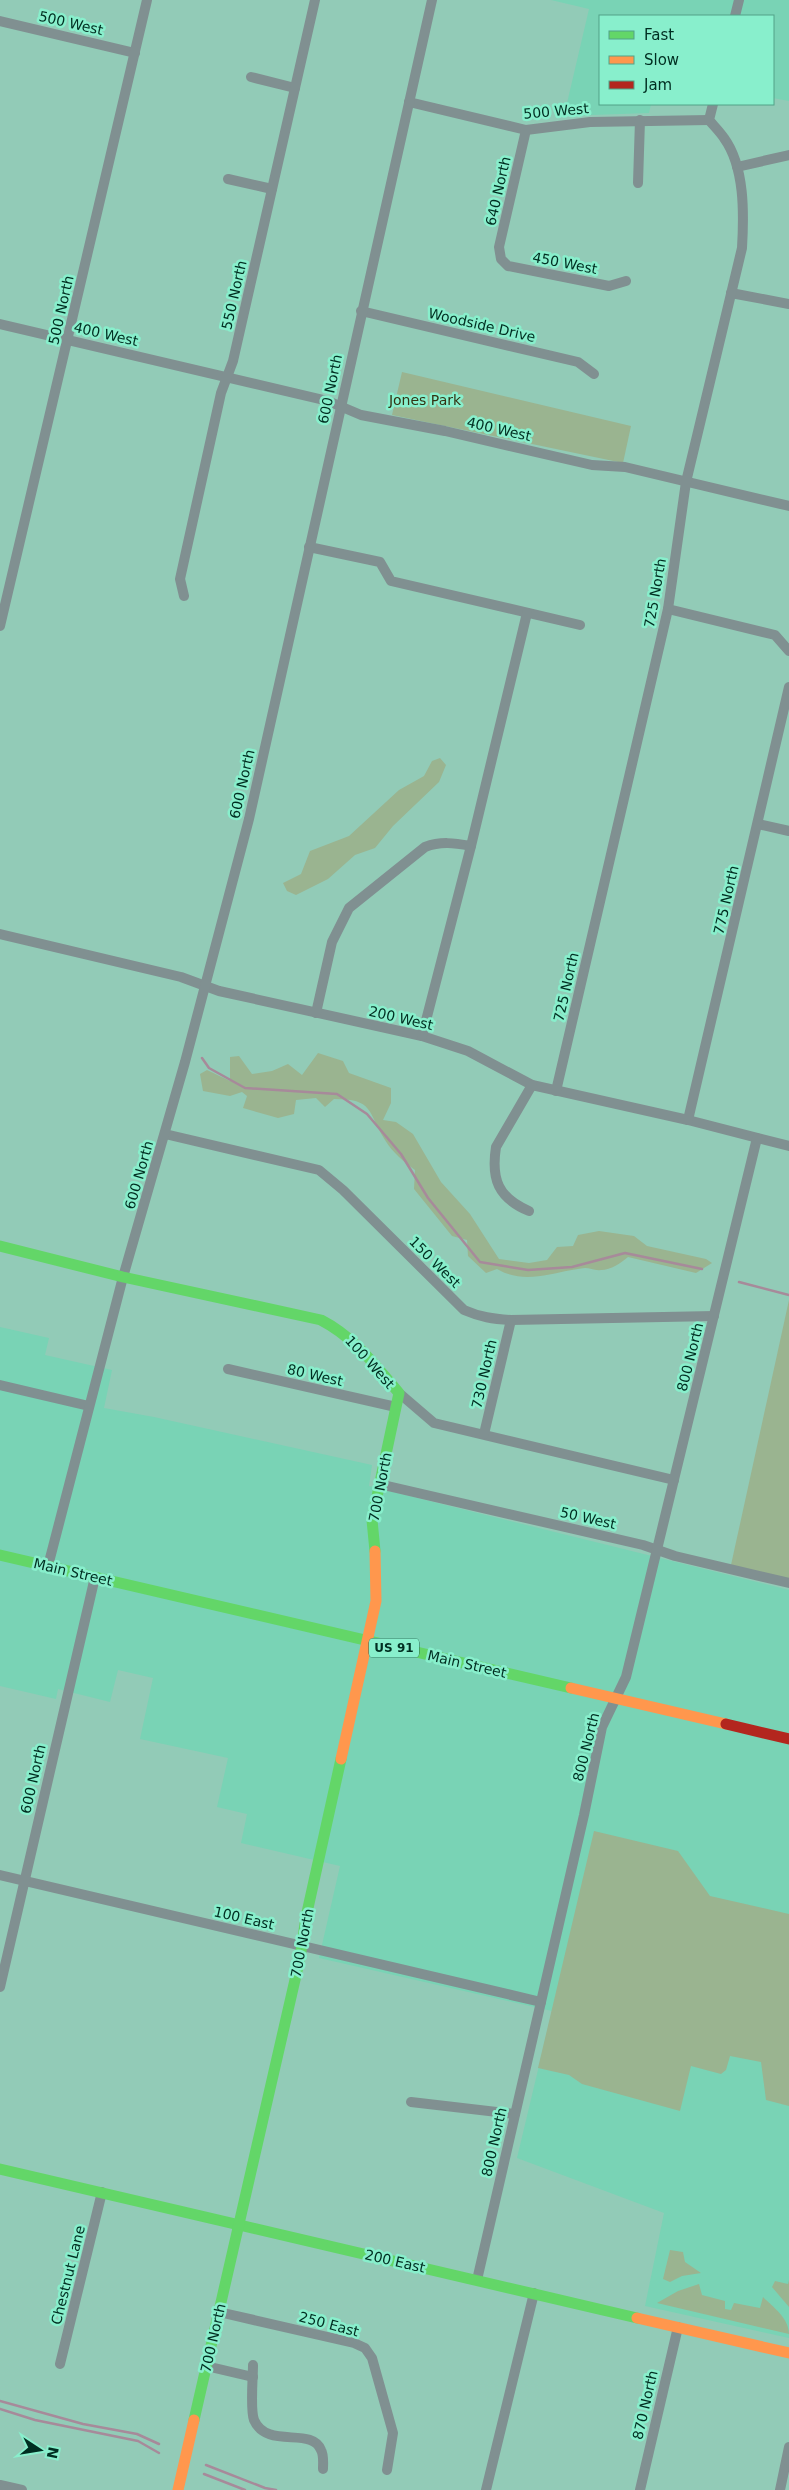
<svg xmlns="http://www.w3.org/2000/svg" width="789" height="2490" viewBox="0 0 789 2490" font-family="'DejaVu Sans',sans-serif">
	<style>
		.built { fill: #79d3b5 }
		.green { fill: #9ab490 }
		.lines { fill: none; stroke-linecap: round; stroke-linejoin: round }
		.stream { stroke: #a78a9a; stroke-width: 2.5 }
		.street { stroke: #809091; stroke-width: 10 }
		.fast { stroke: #63d668; stroke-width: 11 }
		.slow { stroke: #ff974d; stroke-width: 11 }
		.jam { stroke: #b3261e; stroke-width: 11 }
		.labels { text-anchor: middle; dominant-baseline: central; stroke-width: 5; stroke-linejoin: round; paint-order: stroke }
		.shield { fill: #88efcc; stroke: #296854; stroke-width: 1 }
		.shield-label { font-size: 12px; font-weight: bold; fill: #002e21 }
		.street-label { font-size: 14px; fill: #002e21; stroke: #88efcc }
		.park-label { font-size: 14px; fill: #333313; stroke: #88efcc }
	</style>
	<rect width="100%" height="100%" fill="#92cbb7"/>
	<g class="built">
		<polygon points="551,0 789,0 789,101 773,98 773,16 600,16 600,104 651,104 649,113 564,116 589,9"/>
		<polygon points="0,1327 49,1338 45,1355 112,1370 104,1408 154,1417 372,1465 369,1486 789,1590 789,2338 645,2306 664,2213 517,2158 552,2011 319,1958 340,1866 241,1843 247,1814 217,1807 228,1758 140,1739 153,1678 118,1670 110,1702 58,1689 56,1699 0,1686"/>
	</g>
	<g class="green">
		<polygon points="402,372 631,426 623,463 392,415"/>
		<polygon points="440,758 446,765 439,782 393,826 375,848 355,855 328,879 296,895 287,891 283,883 301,874 310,851 349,836 399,790 424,776 432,761"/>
		<path d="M318 1053 343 1061 349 1073 391 1088V1103L383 1120 396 1122 413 1134 441 1182 470 1214 499 1259 529 1263 547 1260 557 1247 573 1246 578 1235 599 1231 634 1236 647 1246 706 1259 712 1263 696 1273 628 1257C621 1263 611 1270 601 1270 595 1271 590 1268 585 1268 555 1271 526 1286 497 1269L486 1273 468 1256 467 1240 452 1236 414 1189 415 1170C403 1161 393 1153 385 1140 367 1111 374 1099 334 1099L325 1107 316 1098 296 1100 294 1114 278 1118 243 1108 247 1096 242 1092 230 1096 203 1091 200 1074 207 1070 230 1081V1057L239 1056 252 1074 272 1071 288 1064 302 1075Z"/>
		<polygon points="789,1300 789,1579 731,1565"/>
		<polygon points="594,1831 678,1851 710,1896 789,1914 789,2106 766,2100 761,2062 730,2056 726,2070 721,2074 691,2066 680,2111 582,2084 569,2075 538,2068"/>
		<polygon points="670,2250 683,2252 685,2262 701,2273 682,2276 670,2282 663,2279"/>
		<polygon points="789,2280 789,2307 772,2287 775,2281 788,2284"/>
		<path d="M699 2284 702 2295 725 2301V2309L731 2310 734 2303 760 2308 763 2297C773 2307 789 2318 789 2334L657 2303 678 2291Z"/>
	</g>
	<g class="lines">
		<g class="stream">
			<polyline points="202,1058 209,1068 245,1088 337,1094 367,1114 401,1154 428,1198 480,1262 528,1270 572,1267 625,1253 702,1269"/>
			<polyline points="739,1282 789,1295"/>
			<polyline points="0,2401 83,2424 137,2434 159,2444"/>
			<polyline points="0,2409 35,2420 138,2441 159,2453"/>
			<polyline points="206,2465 265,2488 276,2490"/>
			<polyline points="204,2474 245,2490"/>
		</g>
		<g class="street">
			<polyline points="735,16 739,0"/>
			<polyline points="0,21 135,53"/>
			<polyline points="251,77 295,88"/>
			<polyline points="409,102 526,130 590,122 709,120"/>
			<polyline points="526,130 499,247 501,259 508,266 609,286 626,281"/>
			<polyline points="737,167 789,155"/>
			<polyline points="228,179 272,189"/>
			<polyline points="638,183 640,120"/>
			<polyline points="731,293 789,304"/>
			<polyline points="361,311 578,362 594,374"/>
			<polyline points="0,324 328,401 361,415 445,431 592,465 625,467 789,506"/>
			<polyline points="309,547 380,562 391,581 580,625"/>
			<polyline points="184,596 180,579 221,393 233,361 315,0"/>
			<polyline points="668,609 775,635 789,651"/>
			<polyline points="0,626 147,0"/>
			<polyline points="758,824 789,831"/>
			<polyline points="0,934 181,977 219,991 422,1036 468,1051 532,1085 688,1120 789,1146"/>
			<path d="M316 1013 332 942 349 908 425 847C441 841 454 843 471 846"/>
			<polyline points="422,1036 471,846 527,613"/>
			<path d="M556 1091 668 609 686 482 742 248C744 214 745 167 724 138 720 132 714 126 709 120L713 104"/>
			<polyline points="688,1120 789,687"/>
			<path d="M165 1134 319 1170 343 1190 464 1310C480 1317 493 1319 511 1320L714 1316"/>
			<path d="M529 1211C498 1198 491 1179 496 1147L532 1085"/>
			<polyline points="228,1369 396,1407"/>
			<polyline points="0,1385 89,1406"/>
			<polyline points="399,1393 434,1423 674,1480"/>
			<polyline points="484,1434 511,1320"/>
			<polyline points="379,1484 643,1545 675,1556 789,1583"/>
			<polyline points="48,1566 123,1277 185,1062 249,819 432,0"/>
			<polyline points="0,1875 541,2002"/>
			<polyline points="0,1987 95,1577"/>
			<polyline points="411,2102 515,2114"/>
			<polyline points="477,2280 584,1815 602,1727 626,1677 757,1138"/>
			<polyline points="219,2312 354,2343 365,2348 372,2358 393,2433 387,2470"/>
			<polyline points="60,2364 102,2192"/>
			<path d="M253 2365C253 2378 250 2409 254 2420 267 2450 312 2426 321 2450 324 2455 323 2464 323 2469"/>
			<polyline points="206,2366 253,2377"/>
			<polyline points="0,2485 22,2490"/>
			<polyline points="486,2490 534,2293"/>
			<polyline points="640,2490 678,2327"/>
			<polyline points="780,2490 789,2447"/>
		</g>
		<g class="fast">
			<path d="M0 1246 123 1277 321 1320C354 1337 375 1365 399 1393L372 1520 375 1551"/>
			<polyline points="0,1555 571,1688"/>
			<polyline points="0,2169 637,2318"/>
			<polyline points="194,2420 300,1958 306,1917 341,1759"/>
		</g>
		<g class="slow">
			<polyline points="571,1688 726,1724"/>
			<polyline points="341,1759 376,1601 375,1551"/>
			<polyline points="637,2318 789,2353"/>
			<polyline points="178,2490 194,2420"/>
		</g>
		<polyline class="jam" points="726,1724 789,1739"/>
	</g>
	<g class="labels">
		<rect class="shield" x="369" y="1638.5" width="50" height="19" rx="4"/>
		<g class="shield-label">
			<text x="394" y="1648">US 91</text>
		</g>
		<g class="street-label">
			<text transform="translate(71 23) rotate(13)">500 West</text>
			<text transform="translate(556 111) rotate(-5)">500 West</text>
			<text transform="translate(498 191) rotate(-77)">640 North</text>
			<text transform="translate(565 263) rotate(11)">450 West</text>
			<text transform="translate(234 295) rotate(-77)">550 North</text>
			<text transform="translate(61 310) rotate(-77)">500 North</text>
			<text transform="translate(482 325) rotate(13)">Woodside Drive</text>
			<text transform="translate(106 334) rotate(13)">400 West</text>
			<text transform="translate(330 389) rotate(-78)">600 North</text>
			<text transform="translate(499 429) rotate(13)">400 West</text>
			<text transform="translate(655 593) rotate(-80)">725 North</text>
			<text transform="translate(242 784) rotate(-77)">600 North</text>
			<text transform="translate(726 900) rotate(-77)">775 North</text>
			<text transform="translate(566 987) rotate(-77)">725 North</text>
			<text transform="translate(401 1018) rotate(13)">200 West</text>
			<text transform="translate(139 1175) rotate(-74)">600 North</text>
			<text transform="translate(435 1262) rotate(45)">150 West</text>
			<text transform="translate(690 1357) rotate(-76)">800 North</text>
			<text transform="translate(370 1362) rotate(48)">100 West</text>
			<text transform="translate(484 1374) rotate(-77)">730 North</text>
			<text transform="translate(315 1375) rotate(13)">80 West</text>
			<text transform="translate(380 1487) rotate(-79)">700 North</text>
			<text transform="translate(588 1518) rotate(13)">50 West</text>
			<text transform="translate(73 1572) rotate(13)">Main Street</text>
			<text transform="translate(467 1664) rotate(13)">Main Street</text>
			<text transform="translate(586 1747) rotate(-76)">800 North</text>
			<text transform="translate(33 1779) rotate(-77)">600 North</text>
			<text transform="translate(244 1918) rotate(13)">100 East</text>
			<text transform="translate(302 1943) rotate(-79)">700 North</text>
			<text transform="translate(494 2142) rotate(-77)">800 North</text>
			<text transform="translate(395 2261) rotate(13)">200 East</text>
			<text transform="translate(68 2275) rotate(-76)">Chestnut Lane</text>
			<text transform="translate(329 2324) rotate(15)">250 East</text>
			<text transform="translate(213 2338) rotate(-77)">700 North</text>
			<text transform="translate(645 2405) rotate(-77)">870 North</text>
		</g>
		<g class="park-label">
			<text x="425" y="400">Jones Park</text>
		</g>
	</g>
	<rect x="599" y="15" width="175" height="90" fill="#88efcc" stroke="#52a288"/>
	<rect x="609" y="31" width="25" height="8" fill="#63d668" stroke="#52a288"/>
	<text x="644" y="40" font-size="15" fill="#002e21">Fast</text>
	<rect x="609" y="56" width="25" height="8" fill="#ff974d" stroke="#52a288"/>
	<text x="644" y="65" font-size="15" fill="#002e21">Slow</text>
	<rect x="609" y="81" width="25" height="8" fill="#b3261e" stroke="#52a288"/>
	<text x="644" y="90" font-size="15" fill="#002e21">Jam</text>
	<g transform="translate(40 2450) rotate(102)" stroke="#88efcc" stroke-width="4" paint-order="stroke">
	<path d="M0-4L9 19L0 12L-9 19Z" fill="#002e21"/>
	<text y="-8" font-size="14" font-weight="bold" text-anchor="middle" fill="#002e21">N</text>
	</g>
</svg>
